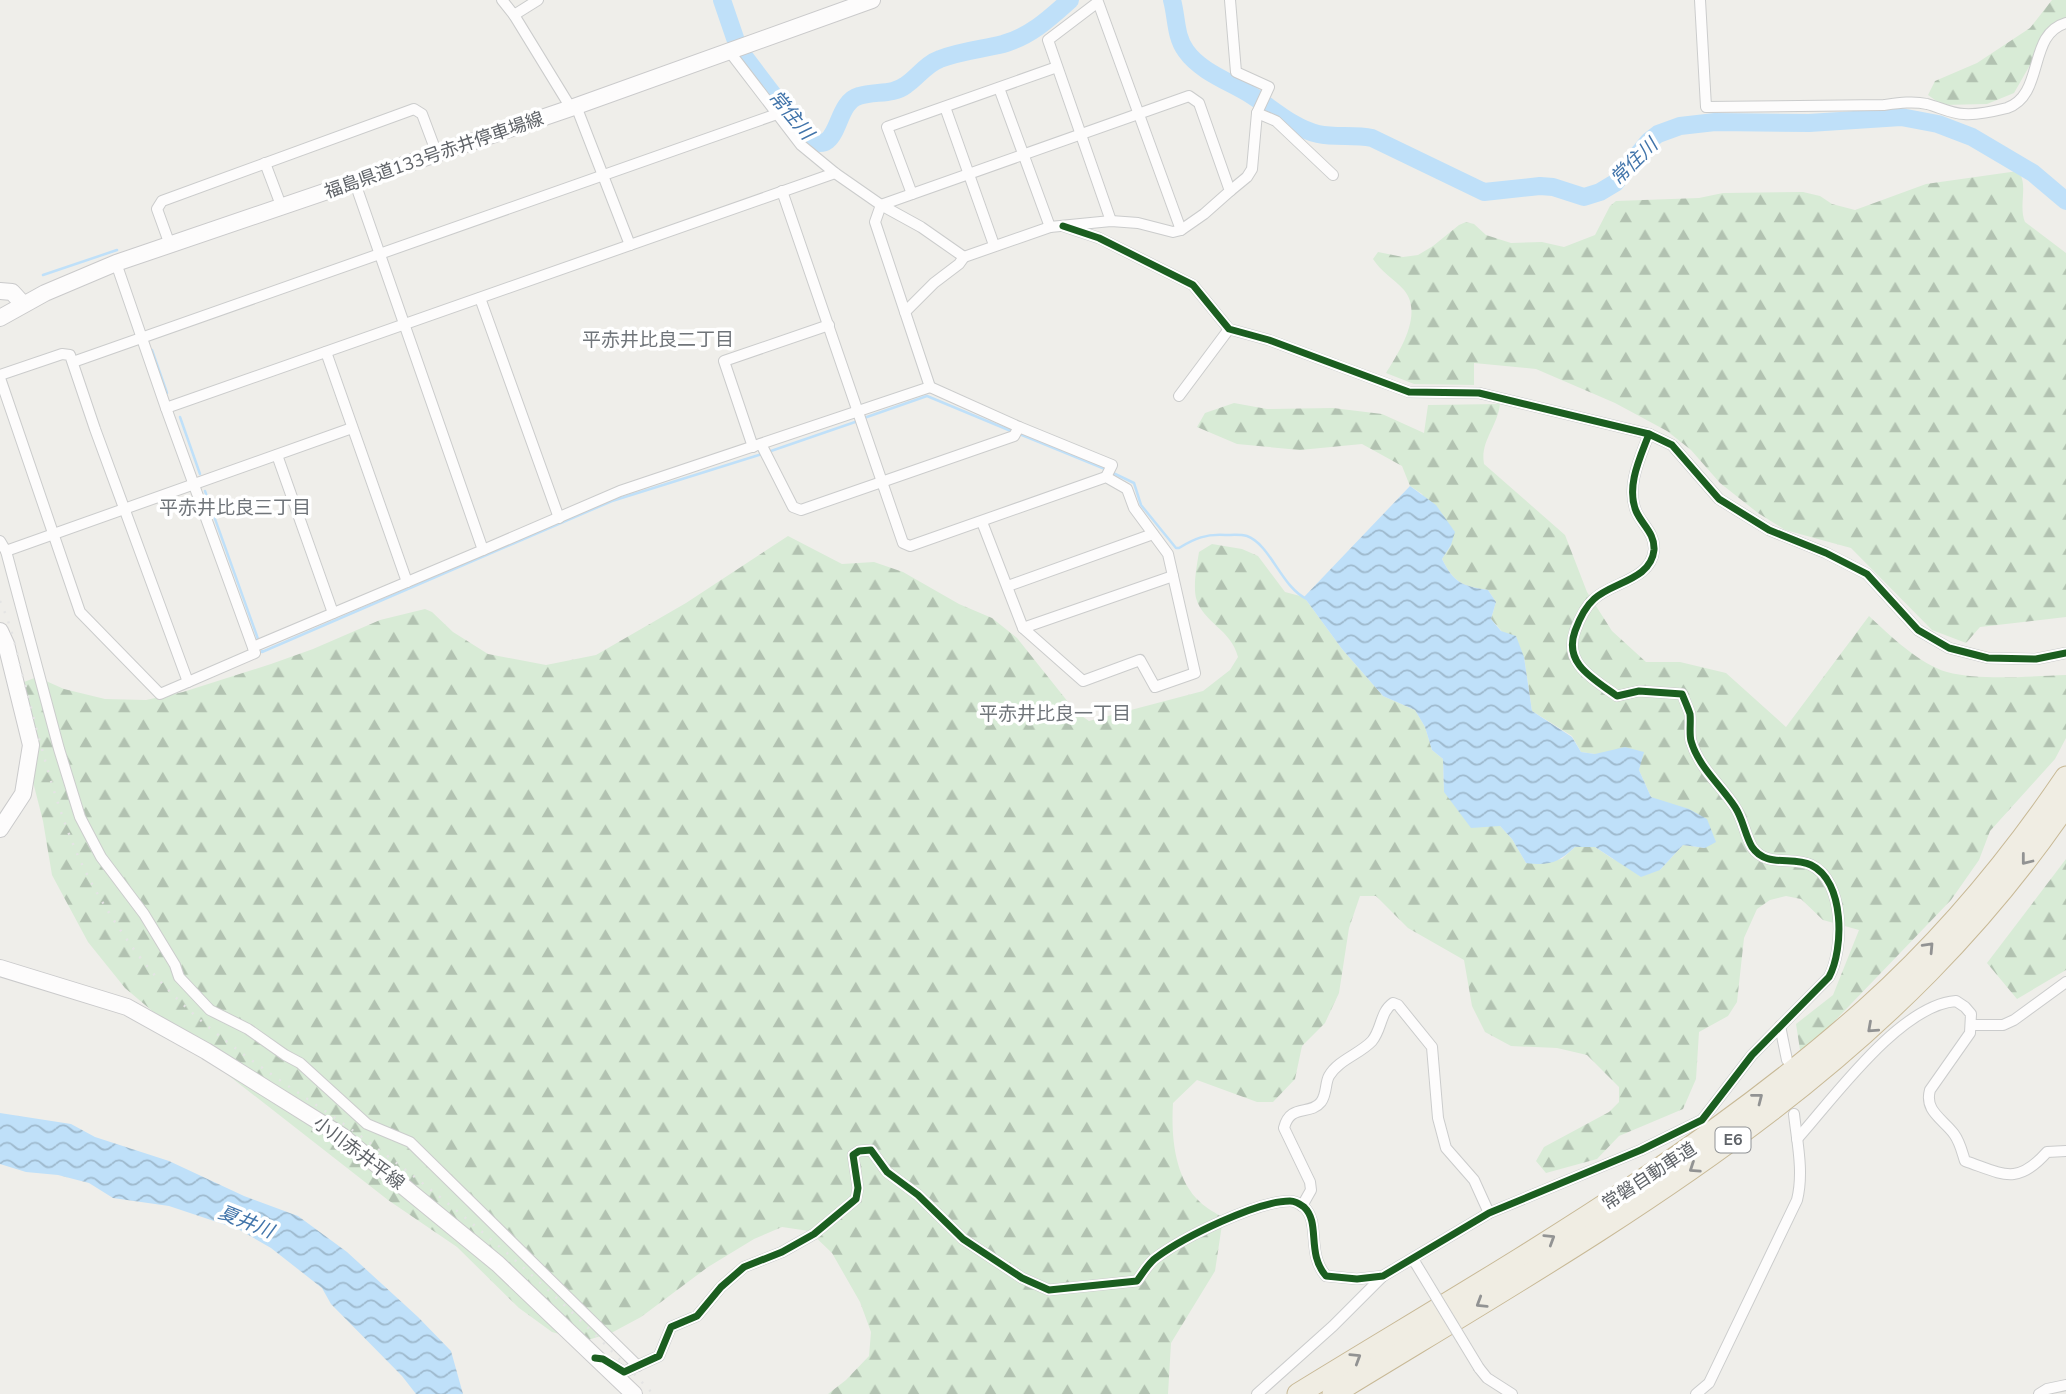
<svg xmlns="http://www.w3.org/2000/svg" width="2066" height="1394" viewBox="0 0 2066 1394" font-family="'Nunito Sans','Noto Sans JP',sans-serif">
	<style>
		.forest { fill: url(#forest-firs) }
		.water { fill: url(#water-waves) }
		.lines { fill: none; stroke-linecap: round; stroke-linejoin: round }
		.stream { stroke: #bfe0f9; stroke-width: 2.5 }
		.river { stroke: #bfe0f9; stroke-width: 18 }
		.street-casing { stroke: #cbcccc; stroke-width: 12 }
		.secondary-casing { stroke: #cacacb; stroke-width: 18 }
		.highway-casing { stroke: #c8b996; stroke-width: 23 }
		.street { stroke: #fdfcfc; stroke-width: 10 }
		.secondary { stroke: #fdfcfc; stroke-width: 16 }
		.highway { stroke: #f0ede3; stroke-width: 21 }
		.rail { stroke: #e4e4e4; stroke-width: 2.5; stroke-dasharray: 2 9; stroke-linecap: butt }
		.street-bridge-casing { stroke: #cbcccc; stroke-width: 12; stroke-linecap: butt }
		.street-bridge { stroke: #fdfcfc; stroke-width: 10 }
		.cycleway-casing { stroke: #fff; stroke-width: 11 }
		.cycleway { stroke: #1b5e20; stroke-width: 7 }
		.oneway { stroke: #929393 }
		.labels { text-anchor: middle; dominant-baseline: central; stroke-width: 7; stroke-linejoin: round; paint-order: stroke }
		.shield { fill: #fff; stroke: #8f9295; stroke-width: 2 }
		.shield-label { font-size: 16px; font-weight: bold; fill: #5f6368 }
		.street-label { font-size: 18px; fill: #5f6368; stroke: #fff }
		.water-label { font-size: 19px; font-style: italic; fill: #4174aa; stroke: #fff }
		.neighbourhood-label { font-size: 19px; fill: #70757a; stroke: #fff }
	</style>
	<defs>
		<pattern id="forest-firs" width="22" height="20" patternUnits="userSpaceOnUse" patternTransform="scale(1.75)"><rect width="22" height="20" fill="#d8ebd6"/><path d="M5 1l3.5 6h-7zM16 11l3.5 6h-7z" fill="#b2c2b1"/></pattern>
		<pattern id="water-waves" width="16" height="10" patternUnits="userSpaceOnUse" patternTransform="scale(1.75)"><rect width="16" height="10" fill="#bfe0f9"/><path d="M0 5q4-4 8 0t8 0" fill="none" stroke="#9eb9cd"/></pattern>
	</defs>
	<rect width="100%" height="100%" fill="#efeeea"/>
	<g class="forest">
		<polygon points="2052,0 2066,0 2066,19 2050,30 2014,93 1987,104 1942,105 1928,95 1935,81 1977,63 2030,28"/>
		<path d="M2018 171C2029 184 2018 206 2025 222L2066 253V617L1980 627 1966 643 1932 630 1851 548 1785 530 1758 513 1720 483 1691 450 1667 431 1615 403 1536 369 1474 363V385L1414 384 1386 373C1399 352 1424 314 1404 290 1394 279 1381 272 1373 259L1378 252 1403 257 1418 255 1433 246 1459 225 1466 222 1474 224 1486 235 1511 243 1542 242 1564 247 1595 235 1610 206 1616 201 1699 198 1723 193 1803 192 1820 196 1832 204 1855 210 1926 184Z"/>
		<path d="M1234 403 1267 409 1333 408 1382 414 1424 433 1428 405 1500 404C1497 428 1480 441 1484 464L1565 535 1587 592 1612 631 1646 662H1680L1726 673 1786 727 1869 616C1889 635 1921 665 1947 672 1980 681 2032 676 2066 675V738L2055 759 1990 831 1979 860 1951 900 1801 1056 1796 1024 1833 995 1859 930 1823 920 1801 899 1786 896 1770 900 1757 909 1744 938 1737 1002 1728 1016 1699 1032 1696 1079 1683 1109 1619 1136 1597 1159 1546 1173 1536 1161 1544 1147 1609 1112 1619 1102V1087L1587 1055 1557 1048 1511 1046 1485 1032 1472 1006 1464 960 1408 928 1376 896H1360L1349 928 1339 993 1325 1023 1302 1046 1295 1079 1273 1102H1257L1197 1080 1173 1103C1171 1135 1174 1178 1200 1202 1206 1208 1216 1213 1223 1218L1215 1271 1171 1343 1168 1394H828L846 1380 869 1356 871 1332 860 1302 832 1253 809 1231 782 1227 754 1239 708 1267 641 1317 613 1332 585 1341 552 1332 519 1308 457 1247 388 1200 228 1075 125 988 88 942 52 875 43 821 32 778 24 682 37 677 64 689 105 699 146 700 183 692 271 664 313 649 380 620 425 609 432 612 453 632 488 654 546 665 596 655 686 603 788 536 842 564 874 562 903 572 959 604 992 618 1017 638 1076 712 1089 721 1203 691 1230 670 1238 657C1231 629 1203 623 1196 598 1193 584 1197 565 1199 552L1212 544 1242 549 1258 556 1285 592 1304 597 1342 649 1383 696 1415 710 1425 727 1432 750 1443 759 1444 792 1500 826 1512 839 1526 863 1562 859 1575 847H1595L1613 859 1660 870 1683 845 1705 848 1665 803 1651 797 1639 770 1643 752 1595 754 1581 752 1572 736 1532 711 1524 657 1491 619 1496 602 1488 590C1462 586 1454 583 1442 559L1451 545 1422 494 1410 486 1402 466 1362 444 1300 450 1237 444 1197 427 1205 413Z"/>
		<polygon points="2066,859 2066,970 2017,999 1987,963"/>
	</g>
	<g class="water">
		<path d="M1410 486 1436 505 1455 532 1451 545 1442 559C1454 583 1462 586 1488 590L1496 602 1491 619 1501 631 1516 636 1524 657 1532 711 1572 737 1581 752 1595 754 1625 747 1644 752 1639 770 1651 797 1689 809 1707 819 1716 842 1705 848 1683 845 1660 870 1641 877 1595 847H1575C1558 863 1549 866 1526 863L1512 839 1500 826 1471 828 1444 792 1443 759 1432 750 1425 727 1415 710 1383 696 1342 649 1304 597Z"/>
		<polygon points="0,1113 71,1124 95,1137 169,1161 244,1196 298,1216 347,1252 418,1317 451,1351 463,1394 416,1394 402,1376 331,1304 322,1288 271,1248 238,1229 169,1206 113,1198 89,1183 58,1175 26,1172 0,1164"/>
	</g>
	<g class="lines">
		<g class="stream">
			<polyline points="43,275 117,250"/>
			<polyline points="152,350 167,393"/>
			<polyline points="180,417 200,474"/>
			<polyline points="864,418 927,396 1011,431"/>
			<polyline points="1017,433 1105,469"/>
			<polyline points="768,452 858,421"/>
			<path d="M1111 472 1134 483 1141 505 1176 548H1179C1195 538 1206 534 1225 535 1232 535 1240 534 1247 536 1271 545 1281 587 1307 599"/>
			<polyline points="205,491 258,639"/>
			<polyline points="262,651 262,652 612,501 762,454"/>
		</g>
		<g class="river">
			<path d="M722 0 735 38 743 55 806 138C841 160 833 103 859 96 875 91 893 95 906 85 918 77 926 64 940 59 960 51 983 49 1003 44 1031 36 1050 18 1070 0"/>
			<path d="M1172 0C1177 18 1175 36 1186 51 1200 71 1228 81 1248 93 1271 107 1292 128 1318 134 1336 138 1354 134 1372 138L1484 192 1540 186 1553 187 1584 197 1600 192 1615 183 1649 141 1658 134 1680 126 1715 122 1809 123 1901 117 1938 124 1972 137 2033 173 2066 201"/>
		</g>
		<g class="street-casing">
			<g id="street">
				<polyline points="502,0 514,15 571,108"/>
				<polyline points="1230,0 1236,72 1269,87 1257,113 1252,169 1247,177 1230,191"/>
				<path d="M1700 0 1706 107 1884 105C1899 103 1913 101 1927 104 1939 107 1952 114 1964 114 1976 115 1995 111 2007 108 2045 95 2027 34 2066 23"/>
				<polyline points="514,15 538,0"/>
				<polyline points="999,88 1050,227"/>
				<polyline points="576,106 630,245"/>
				<polyline points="945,107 994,245"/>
				<polyline points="1257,113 1276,121 1333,175"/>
				<polyline points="265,163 282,208"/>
				<polyline points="782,191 903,543 910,546 1106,477 1127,489 1134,508 1168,554 1195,673 1155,687 1140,660 1083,681 1023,628"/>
				<polyline points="912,194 887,127 1057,67"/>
				<polyline points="881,205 1189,96 1199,103 1230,191 1204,214 1181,230 1173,232 1138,223 1111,221 1050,227 964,257"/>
				<polyline points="881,205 921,227 964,257 959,264 934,283 905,312"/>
				<polyline points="1111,221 1048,40 1098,2 1181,230"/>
				<polyline points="1063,226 1099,238 1193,285 1229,329 1269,340 1409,392 1479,393 1649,434 1672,445 1719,499 1769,530 1826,553 1867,574 1918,630 1949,648 1988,658 2036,659 2066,653"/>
				<polyline points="170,245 157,209 162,201 414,109 422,114 437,154"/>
				<polyline points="116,263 166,408 255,653 188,682"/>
				<polyline points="480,298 559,518"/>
				<polyline points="326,352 407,582"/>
				<polyline points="73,362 777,114"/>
				<polyline points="0,375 62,354 70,355 95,429 188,682 160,694 80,612 0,378"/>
				<polyline points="930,387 1019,427 1112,465 1106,477"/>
				<polyline points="1179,396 1229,329"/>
				<polyline points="166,408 835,173"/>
				<polyline points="761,444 793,507 801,510 1014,436 1019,427"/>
				<polyline points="753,447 724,361 829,325"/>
				<polyline points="277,455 333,613"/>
				<polyline points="982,522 1023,628 1173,576"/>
				<polyline points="0,541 6,551 59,749 80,817 101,857 144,914 175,965 179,977 210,1010 248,1029 285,1055 300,1063 367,1124 410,1142 638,1366"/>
				<polyline points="483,550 620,491 930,387 875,222 881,205 835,173 801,145 729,51"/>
				<polyline points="6,551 352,428"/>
				<polyline points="1008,586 1153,534"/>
				<polyline points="253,647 483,550 355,183"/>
				<polyline points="1972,1025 2003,1025 2014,1020 2066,982"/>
				<polyline points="1780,1026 1787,1060"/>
				<path d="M1797 1139C1833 1099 1900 1005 1956 1001L1965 1007 1971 1014 1970 1033 1930 1090C1924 1111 1943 1119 1954 1134 1960 1142 1962 1152 1965 1161 2003 1174 2017 1186 2047 1152L2066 1151"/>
				<path d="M1302 1206 1311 1190 1310 1182 1284 1128C1290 1103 1310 1116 1321 1102 1327 1094 1325 1083 1329 1076 1338 1060 1360 1054 1372 1041 1382 1029 1380 1012 1393 1003L1398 1005 1432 1047 1438 1118 1446 1148 1474 1180 1489 1213"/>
				<path d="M609 1363 624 1372 659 1356 671 1327 697 1316 721 1287 744 1267 782 1252 814 1234 856 1199 858 1188 853 1155 859 1151 871 1150 887 1172 918 1195 963 1239 1022 1278 1049 1290 1137 1281C1143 1273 1149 1262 1157 1257 1184 1237 1257 1201 1290 1201 1295 1201 1300 1204 1304 1207 1321 1223 1306 1253 1326 1276L1357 1279 1383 1276 1489 1213 1641 1150 1702 1120 1752 1055 1829 977C1844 949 1845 881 1811 865 1792 856 1766 868 1752 847 1745 835 1743 819 1735 807 1721 785 1699 768 1691 741 1689 733 1691 723 1690 714 1688 708 1685 701 1682 694L1639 691 1617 696C1594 679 1563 664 1575 631 1579 620 1585 607 1594 599 1612 582 1651 580 1654 550 1655 533 1642 525 1636 511 1626 486 1640 458 1649 434"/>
				<polyline points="1479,1368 1487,1378 1512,1394"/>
				<polyline points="1257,1394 1333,1326 1383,1276"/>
				<path d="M1696 1394 1709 1383 1797 1200C1804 1172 1797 1142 1794 1114"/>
				<polyline points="2039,1394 2047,1389 2066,1385"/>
			</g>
		</g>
		<g class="secondary-casing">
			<g id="secondary">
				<polyline points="0,291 12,292 23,304"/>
				<polyline points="0,318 45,293 116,263 571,108 872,0"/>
				<polyline points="0,631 6,644 31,745 23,794 0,829"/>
				<polyline points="0,968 127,1007 206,1051 342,1136 498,1264 634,1394"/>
			</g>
		</g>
		<g class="highway-casing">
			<g id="highway">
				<path d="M1298 1394C1493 1274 1695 1162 1866 1009 1942 941 2009 861 2066 777"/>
				<path d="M1333 1394C1607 1226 1880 1079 2066 805"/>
			</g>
		</g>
		<use href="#street" class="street"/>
		<use href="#secondary" class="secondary"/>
		<use href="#highway" class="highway"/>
		<path class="rail" d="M0 601C13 629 18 658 26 688 45 760 61 833 100 898 115 923 133 950 152 972 213 1043 296 1088 370 1143 471 1218 567 1302 653 1394"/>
		<g class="street-bridge-casing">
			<polyline id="street-bridge" points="1416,1264 1479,1368"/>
		</g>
		<use href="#street-bridge" class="street-bridge"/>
		<g class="cycleway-casing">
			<g id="cycleway">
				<polyline points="1063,226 1099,238 1193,285 1229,329 1269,340 1409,392 1479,393 1649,434 1672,445 1719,499 1769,530 1826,553 1867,574 1918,630 1949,648 1988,658 2036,659 2066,653"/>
				<path d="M595 1358 603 1359 624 1372 659 1356 671 1327 697 1316 721 1287 744 1267 782 1252 814 1234 856 1199 858 1188 853 1155 859 1151 871 1150 887 1172 918 1195 963 1239 1022 1278 1049 1290 1137 1281C1143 1273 1149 1262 1157 1257 1184 1237 1257 1201 1290 1201 1295 1201 1300 1204 1304 1207 1321 1223 1306 1253 1326 1276L1357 1279 1383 1276 1489 1213 1641 1150 1702 1120 1752 1055 1829 977C1844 949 1845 881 1811 865 1792 856 1766 868 1752 847 1745 835 1743 819 1735 807 1721 785 1699 768 1691 741 1689 733 1691 723 1690 714 1688 708 1685 701 1682 694L1639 691 1617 696C1594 679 1563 664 1575 631 1579 620 1585 607 1594 599 1612 582 1651 580 1654 550 1655 533 1642 525 1636 511 1626 486 1640 458 1649 434"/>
			</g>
		</g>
		<use href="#cycleway" class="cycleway"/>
	</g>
	<defs><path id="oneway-chevron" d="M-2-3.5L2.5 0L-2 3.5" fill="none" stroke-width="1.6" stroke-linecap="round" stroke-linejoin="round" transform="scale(1.75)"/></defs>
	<g class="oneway">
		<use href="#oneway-chevron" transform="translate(2026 860) rotate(128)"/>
		<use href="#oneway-chevron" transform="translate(1929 947) rotate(-47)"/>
		<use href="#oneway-chevron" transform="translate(1872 1028) rotate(138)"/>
		<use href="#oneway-chevron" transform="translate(1758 1098) rotate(-38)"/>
		<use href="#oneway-chevron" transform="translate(1694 1168) rotate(146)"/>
		<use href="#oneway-chevron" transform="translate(1550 1239) rotate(-32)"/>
		<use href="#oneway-chevron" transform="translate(1481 1303) rotate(148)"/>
		<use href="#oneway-chevron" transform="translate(1356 1358) rotate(-32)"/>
	</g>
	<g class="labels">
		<rect class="shield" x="1715.5" y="1127.5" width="35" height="25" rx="5"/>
		<g class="shield-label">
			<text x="1733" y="1140">E6</text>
		</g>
		<g class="street-label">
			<text transform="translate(434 155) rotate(-19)">福島県道133号赤井停車場線</text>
			<text transform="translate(359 1153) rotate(37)">小川赤井平線</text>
			<text transform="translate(1649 1176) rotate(-33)">常磐自動車道</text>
		</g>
		<g class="water-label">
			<text transform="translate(791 115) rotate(50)">常住川</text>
			<text transform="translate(1634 162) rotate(-44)">常住川</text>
			<text transform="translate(246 1222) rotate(22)">夏井川</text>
		</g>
		<g class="neighbourhood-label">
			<text x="658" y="340">平赤井比良二丁目</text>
			<text x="235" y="508">平赤井比良三丁目</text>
			<text x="1055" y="714">平赤井比良一丁目</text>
		</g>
	</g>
</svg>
